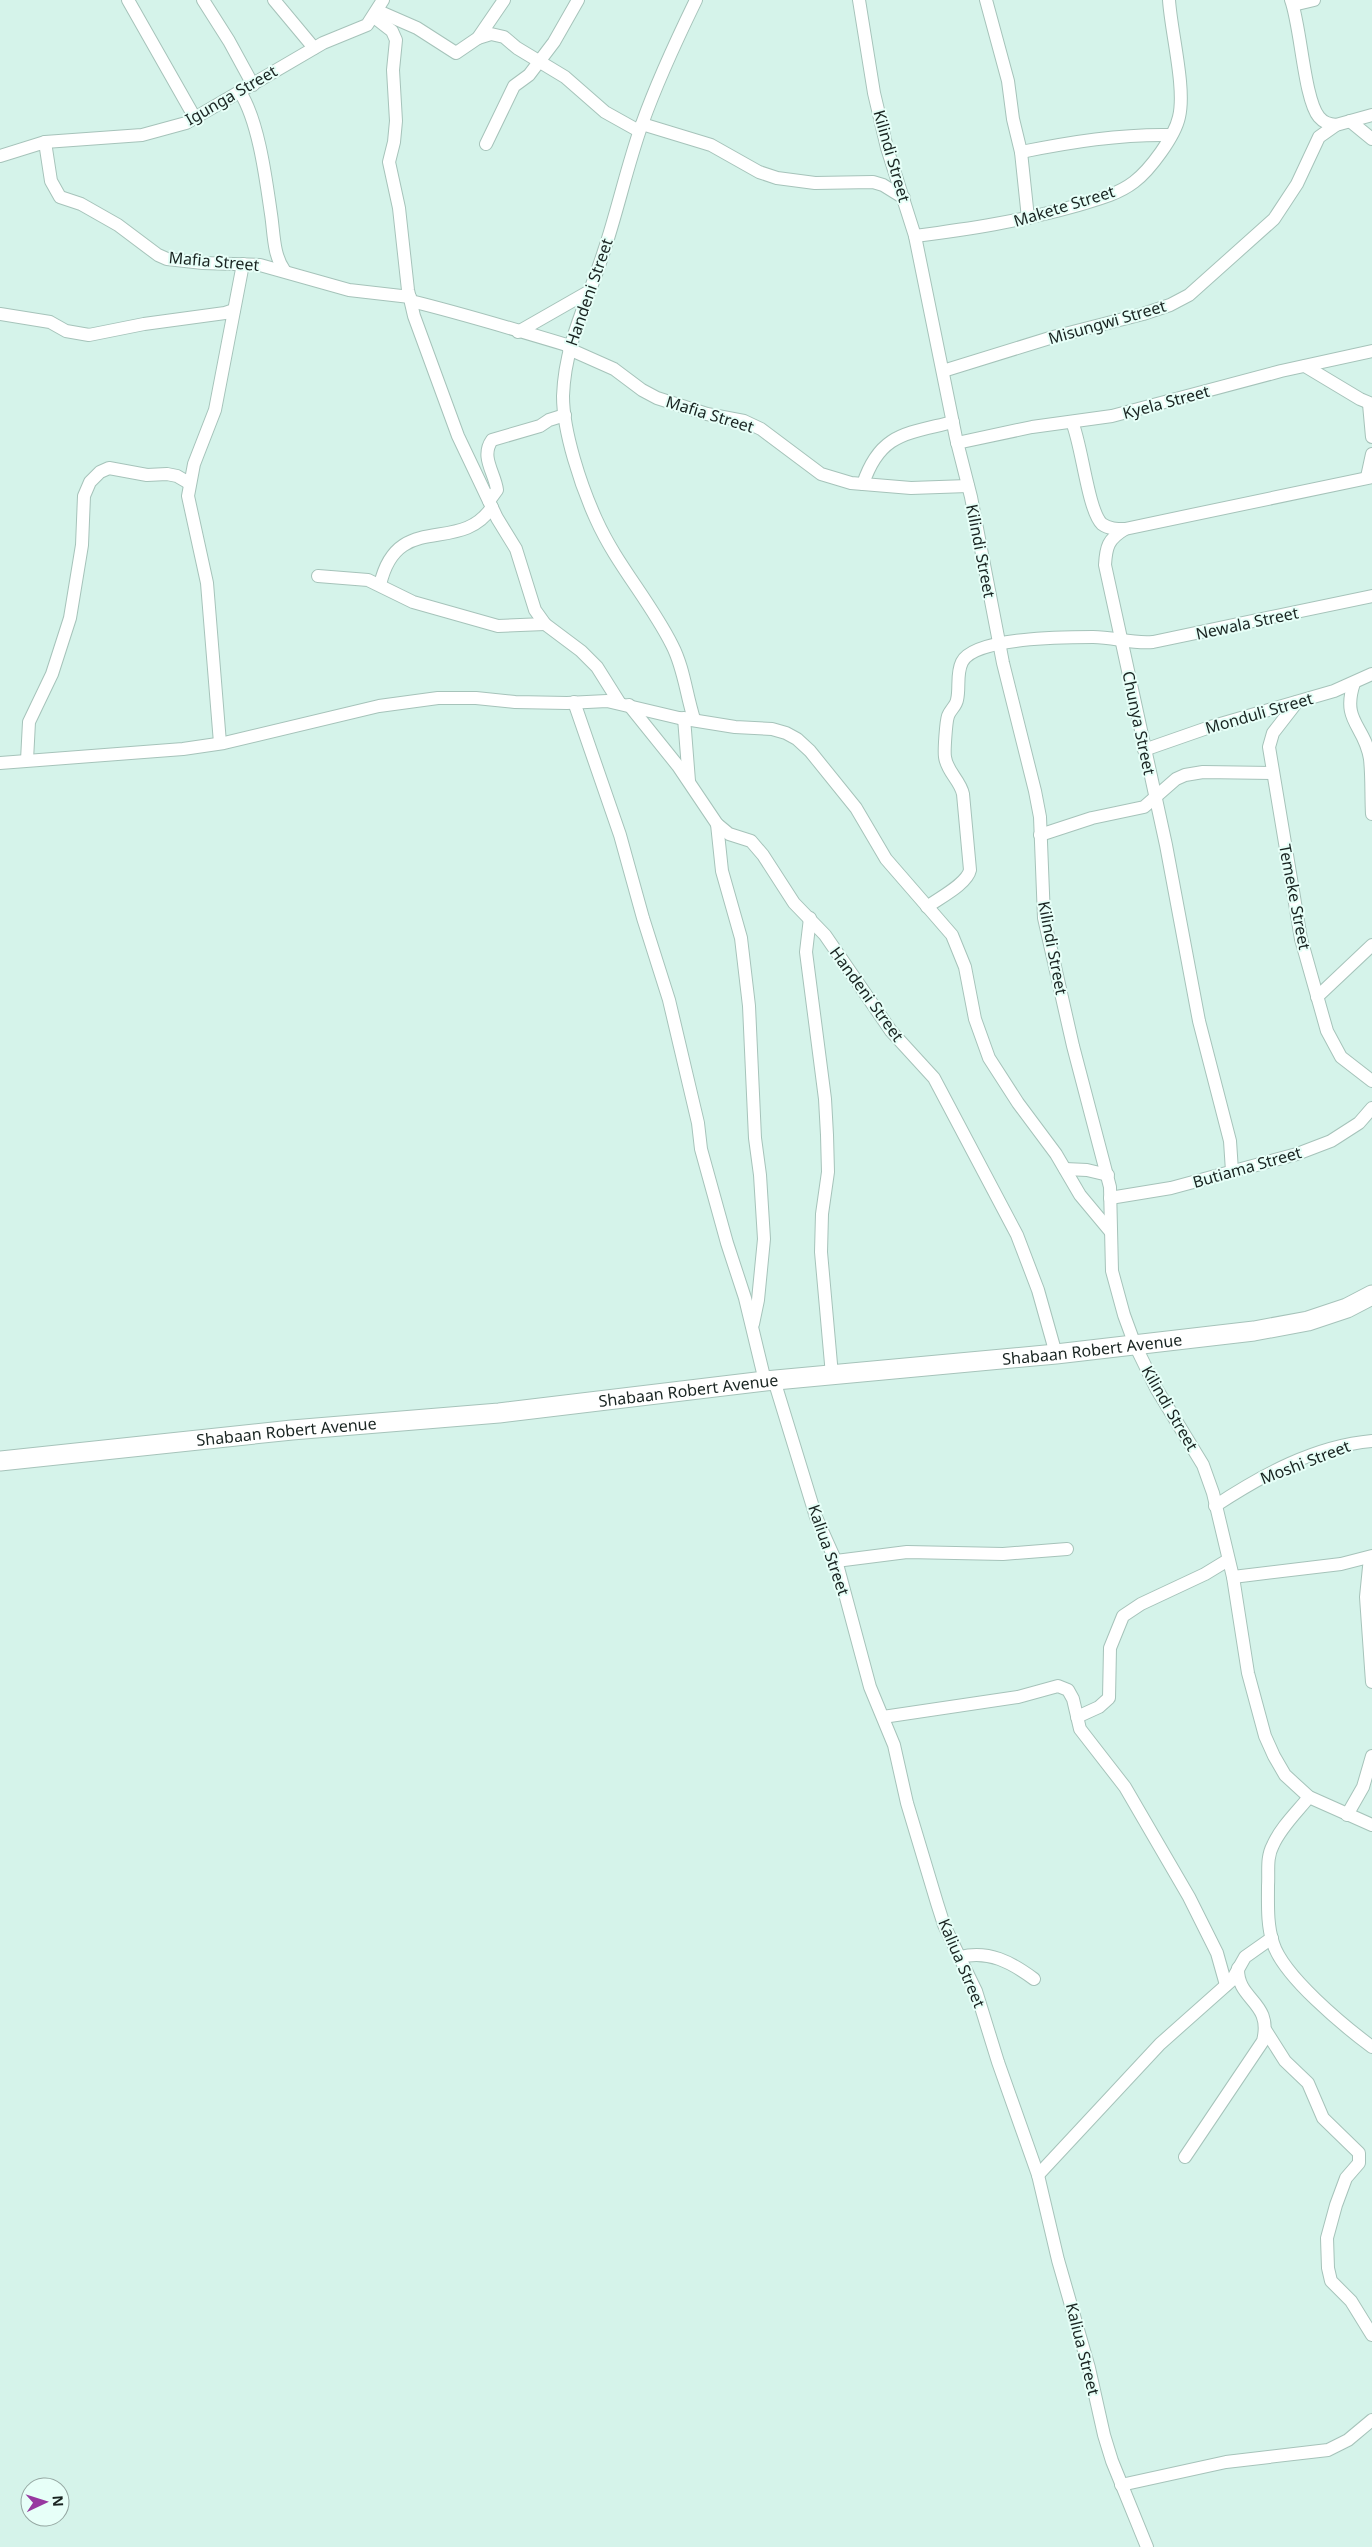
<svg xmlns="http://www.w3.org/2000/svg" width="1372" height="2547" viewBox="0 0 1372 2547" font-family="'Noto Sans',sans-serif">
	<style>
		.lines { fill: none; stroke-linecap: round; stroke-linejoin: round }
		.minor-casing { stroke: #a6c3ba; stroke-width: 14 }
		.primary-casing { stroke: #a6c3ba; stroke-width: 21 }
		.minor { stroke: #fff; stroke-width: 12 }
		.primary { stroke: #fff; stroke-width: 19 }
		.labels { text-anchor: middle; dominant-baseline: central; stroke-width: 4; stroke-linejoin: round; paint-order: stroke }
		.street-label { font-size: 16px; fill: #192421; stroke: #e7fff8 }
	</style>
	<rect width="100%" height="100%" fill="#d5f3ea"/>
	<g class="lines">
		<g class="minor-casing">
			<g id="minor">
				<polyline points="128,0 195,118"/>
				<polyline points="203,0 229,41 253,85"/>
				<polyline points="274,0 314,48"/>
				<polyline points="859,0 874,93 887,148 915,236 956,438 971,497 1003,663 1035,791 1040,817 1044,918 1073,1046 1110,1187 1112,1271 1124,1315 1135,1345 1156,1388 1203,1465 1213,1493 1233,1577 1248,1673 1265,1736 1274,1756 1285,1775 1309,1797 1372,1825"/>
				<polyline points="986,0 1008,81 1013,119 1021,152 1028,218"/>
				<path d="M1291 0C1301 27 1304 99 1319 117 1324 123 1329 124 1336 125"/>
				<polyline points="1293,5 1314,0"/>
				<polyline points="378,11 417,28 456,53 478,38 504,0"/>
				<polyline points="374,17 392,31 396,40 393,70 396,121 394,142 389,162 399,208 408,290 414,316 458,436 497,518 516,549 535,610 545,624 581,651 597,667 619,702"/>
				<polyline points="478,38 491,34 504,37 517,48 565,77 605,112 639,131"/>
				<path d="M240 92C259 122 266 180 271 214 274 233 273 254 284 270"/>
				<polyline points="1350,121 1372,139"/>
				<polyline points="642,124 711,145 759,172 777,178 815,183 873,182 883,185 904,198"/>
				<polyline points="45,142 51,181 60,197 81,204 118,225 158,255 167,259 203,263 260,265 349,290 410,297"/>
				<polyline points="486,144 514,86 529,75 554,42 578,0"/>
				<path d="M1021 152C1071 142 1120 134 1171 135"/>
				<polyline points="0,156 45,142 142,135 186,123 323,43 367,25 383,0"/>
				<path d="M915 236C969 229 1022 221 1075 206 1095 200 1117 195 1134 182 1150 170 1175 136 1179 117 1186 88 1171 32 1169 0"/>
				<path d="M411 301C464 314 517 330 570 346"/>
				<polyline points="0,314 50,322 66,331 89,335 144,324 225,313 234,310"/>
				<polyline points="518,332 588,292"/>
				<polyline points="569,349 614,369 642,390 657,398 707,414 744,421 761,429 821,474 851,483 911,488 968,486"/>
				<polyline points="1305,366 1360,399 1372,404"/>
				<polyline points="943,371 1053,337 1143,314 1170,305 1189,295 1274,219 1297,184 1319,137 1336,125 1372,115"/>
				<polyline points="1369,404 1372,437"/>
				<path d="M1072 422C1082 445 1088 511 1102 524 1109 529 1117 529 1125 529"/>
				<polyline points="957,443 1032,427 1112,416 1281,371 1372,351"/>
				<polyline points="1367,477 1372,454"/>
				<path d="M863 484C880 433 906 434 953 422"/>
				<path d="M489 501 497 490C495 473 480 457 492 440L540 426 549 420 565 415"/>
				<polyline points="318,576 368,580 413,602 498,626 545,624"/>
				<path d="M380 585C397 509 460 556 492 507"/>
				<path d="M1354 683C1341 722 1365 725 1370 759 1372 777 1371 796 1372 814"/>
				<polyline points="574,702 620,835 643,918 669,1000 698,1123 701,1149 727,1243 745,1298 765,1381"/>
				<polyline points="1297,702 1273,733 1269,747 1301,939 1327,1031 1341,1057 1372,1081"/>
				<polyline points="629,705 678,766 717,824 729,834 751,841 763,855 794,903 825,935 891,1031 934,1078 1017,1235 1038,1290 1056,1354"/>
				<polyline points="684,718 689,781"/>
				<path d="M694 719C686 694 684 668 672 645 650 601 616 564 596 519 581 486 563 432 563 396 565 342 588 301 604 251 618 209 627 166 642 124 657 82 676 41 696 0"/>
				<polyline points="220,743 207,583 188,496 194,464 215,410 243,264"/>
				<polyline points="1144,750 1210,727 1334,691 1372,674"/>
				<polyline points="27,760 29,722 52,674 70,618 82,545 84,496 90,482 100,472 109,468 147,475 167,474 177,476 189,483"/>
				<polyline points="0,763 183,749 224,743 379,706 438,698 476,698 515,702 567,703 607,701 679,718 735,727 772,729 786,733 797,739 810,751 856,808 886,859 952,935 965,967 975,1019 989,1058 1018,1103 1056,1154 1080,1195 1110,1231"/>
				<polyline points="717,824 722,871 741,938 749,1006 755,1138 760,1175 764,1239 758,1300 753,1324"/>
				<polyline points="1040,835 1092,818 1144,807 1176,779 1185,775 1203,772 1272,773"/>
				<path d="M927 907C939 898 967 884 970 870L963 794C960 780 947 772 945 757 944 751 946 722 948 716 950 710 956 706 957 700 960 688 956 674 962 662 974 637 1067 637 1093 637 1114 637 1132 644 1153 642L1372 596"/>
				<polyline points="810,918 806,952 825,1099 827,1135 828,1172 822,1214 821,1252 832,1375"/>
				<polyline points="1317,997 1372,945"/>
				<polyline points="1065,1169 1087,1170 1108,1175"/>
				<path d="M1232 1171 1230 1141 1199 1021 1166 845 1105 565C1106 547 1108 539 1125 529L1372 477"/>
				<polyline points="1110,1198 1171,1188 1297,1154 1331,1141 1359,1123 1372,1108"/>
				<polyline points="774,1380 816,1517 837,1564 870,1687 894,1745 907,1803 937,1903 944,1925 976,1991 998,2062 1038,2175 1058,2260 1089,2368 1104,2435 1112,2461 1147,2547"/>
				<path d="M1215 1506C1262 1475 1315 1446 1372 1441"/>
				<polyline points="1370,1557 1366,1597 1372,1682"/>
				<polyline points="836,1561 907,1552 1003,1554 1067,1549"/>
				<polyline points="1233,1577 1341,1564 1372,1556"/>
				<polyline points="883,1717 1018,1697 1058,1686 1068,1690 1073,1699 1080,1729 1125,1787 1189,1897 1217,1953 1226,1985"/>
				<polyline points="1077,1717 1099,1707 1109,1698 1110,1648 1123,1616 1141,1604 1205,1574 1228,1560"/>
				<path d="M1309 1797C1297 1812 1281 1827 1273 1845 1266 1858 1269 1872 1268 1886 1268 1905 1267 1925 1273 1943 1283 1976 1344 2026 1372 2047"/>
				<polyline points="1347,1815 1363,1787 1372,1756"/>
				<path d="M960 1957C989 1950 1011 1962 1034 1979"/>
				<polyline points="1266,2031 1285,2061 1308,2083 1323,2118 1359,2153 1359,2163 1346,2178 1336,2205 1327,2238 1328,2268 1331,2281 1351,2301 1372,2335"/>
				<path d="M1185 2157 1263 2041C1273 2001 1237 2001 1238 1968"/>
				<polyline points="1038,2175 1160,2044 1232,1980 1245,1957 1272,1938"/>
				<polyline points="1121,2485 1226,2462 1328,2450 1348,2440 1372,2420"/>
			</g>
		</g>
		<g class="primary-casing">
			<g id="primary">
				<path id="s1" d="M0 1461 292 1430 499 1413 765 1381 1056 1354 1254 1331 1308 1321 1347 1308 1372 1295"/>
			</g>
		</g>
		<use href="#minor" class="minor"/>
		<use href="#primary" class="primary"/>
	</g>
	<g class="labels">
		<g class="street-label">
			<text transform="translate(231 95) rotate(-30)">Igunga Street</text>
			<text transform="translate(892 156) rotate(74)">Kilindi Street</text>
			<text transform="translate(1064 206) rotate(-17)">Makete Street</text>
			<text transform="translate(214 261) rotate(5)">Mafia Street</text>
			<text transform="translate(589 292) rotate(-71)">Handeni Street</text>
			<text transform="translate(1107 322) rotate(-16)">Misungwi Street</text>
			<text transform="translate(1166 402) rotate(-15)">Kyela Street</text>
			<text transform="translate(710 414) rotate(17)">Mafia Street</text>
			<text transform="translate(981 551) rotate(79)">Kilindi Street</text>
			<text transform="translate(1247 623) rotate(-12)">Newala Street</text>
			<text transform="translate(1259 713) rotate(-16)">Monduli Street</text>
			<text transform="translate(1139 723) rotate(78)">Chunya Street</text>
			<text transform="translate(1295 897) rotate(79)">Temeke Street</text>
			<text transform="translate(1053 948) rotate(79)">Kilindi Street</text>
			<text transform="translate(867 994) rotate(54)">Handeni Street</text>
			<text transform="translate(1247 1167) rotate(-16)">Butiama Street</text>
			<text stroke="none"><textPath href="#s1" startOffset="1098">Shabaan Robert Avenue</textPath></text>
			<text stroke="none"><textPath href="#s1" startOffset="692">Shabaan Robert Avenue</textPath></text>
			<text transform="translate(1170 1408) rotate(60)">Kilindi Street</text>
			<text stroke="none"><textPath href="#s1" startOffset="288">Shabaan Robert Avenue</textPath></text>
			<text transform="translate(1305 1462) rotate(-21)">Moshi Street</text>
			<text transform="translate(829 1550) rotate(71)">Kaliua Street</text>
			<text transform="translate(962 1963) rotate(67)">Kaliua Street</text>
			<text transform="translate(1083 2349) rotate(76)">Kaliua Street</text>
		</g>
	</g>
	<g transform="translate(45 2502) rotate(86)"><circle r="24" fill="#e7fff8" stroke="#95a7a2"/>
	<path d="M0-4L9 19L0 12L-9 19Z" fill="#9738a0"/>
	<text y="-8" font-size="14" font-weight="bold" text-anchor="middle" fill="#192421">N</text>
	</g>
</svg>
